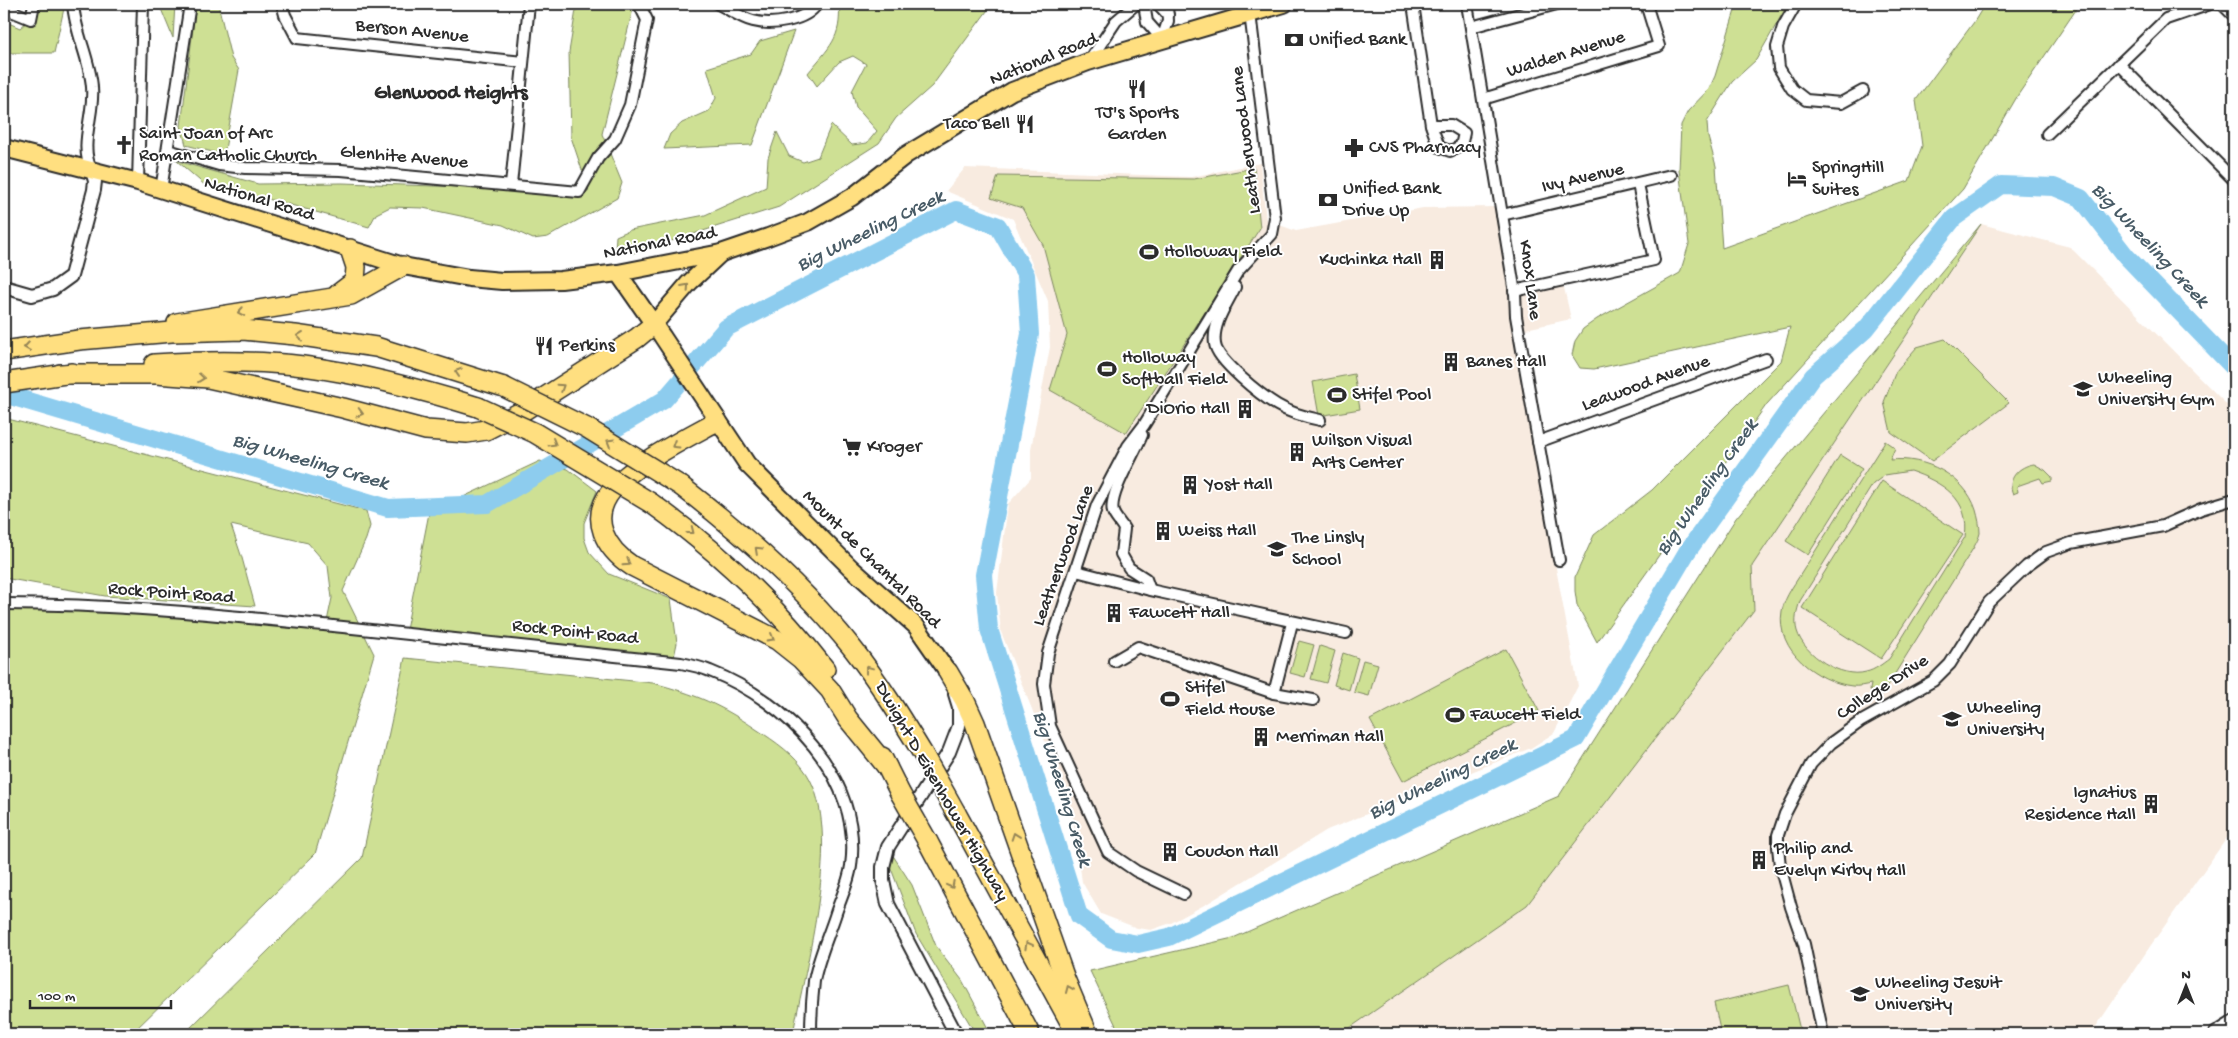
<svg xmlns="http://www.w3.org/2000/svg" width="2238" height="1038" viewBox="0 0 2238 1038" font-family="'Gochi Hand',sans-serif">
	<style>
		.built { fill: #f8ebe0 }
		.green { fill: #cee094; stroke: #7c8660; fill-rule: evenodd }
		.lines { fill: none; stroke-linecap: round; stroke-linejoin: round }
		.river { stroke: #8dccee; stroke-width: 18 }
		.minor-casing { stroke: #2b2b2b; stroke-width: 14 }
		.tertiary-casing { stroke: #2b2b2b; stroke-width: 16 }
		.primary-casing { stroke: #2b2b2b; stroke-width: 20 }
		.motorway-casing { stroke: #2b2b2b; stroke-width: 22 }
		.minor { stroke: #fff; stroke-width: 10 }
		.tertiary { stroke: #fff; stroke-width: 12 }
		.primary { stroke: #ffdf80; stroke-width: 16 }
		.motorway { stroke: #ffdf80; stroke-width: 19 }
		.motorway-bridge-casing { stroke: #2b2b2b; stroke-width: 22; stroke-linecap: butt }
		.motorway-bridge { stroke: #ffdf80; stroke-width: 19 }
		.oneway { stroke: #958556 }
		.labels { text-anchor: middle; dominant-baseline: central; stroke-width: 4; stroke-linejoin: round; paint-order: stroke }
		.street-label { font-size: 19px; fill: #2b2b2b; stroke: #fff }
		.poi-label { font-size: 19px; fill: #2b2b2b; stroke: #fff; text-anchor: start }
		.neighbourhood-label { font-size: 20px; font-weight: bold; fill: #2b2b2b; stroke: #fff }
		.water-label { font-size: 20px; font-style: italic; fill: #485b66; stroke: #fff }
	</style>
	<rect width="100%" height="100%" fill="#fff"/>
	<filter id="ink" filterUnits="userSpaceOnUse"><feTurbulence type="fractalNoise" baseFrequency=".02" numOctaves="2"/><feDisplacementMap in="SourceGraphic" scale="10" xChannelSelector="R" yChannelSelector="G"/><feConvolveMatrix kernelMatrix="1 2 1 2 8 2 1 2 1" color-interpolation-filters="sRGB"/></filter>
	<g filter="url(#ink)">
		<g class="built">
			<polygon points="1260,163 1266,220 1296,231 1423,208 1496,207 1512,293 1563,283 1571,319 1512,332 1578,686 1554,733 1531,748 1327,830 1208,903 1171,923 1151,930 1137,928 1101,914 1082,882 1072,809 1001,632 997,593 1008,504 1031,478 1031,449 1050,347 1048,301 1013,219 946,191 965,168 1191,177"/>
			<polygon points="1981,224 2070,247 2234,412 2234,828 2151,945 2091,1034 1341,1034 1527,905 1754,610 1752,566"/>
		</g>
		<g class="green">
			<polygon points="39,4 65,4 54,53 4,53 4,21 20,28 36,14"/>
			<polygon points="159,4 175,4 173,38"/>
			<polygon points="196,4 218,4 231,58 239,70 224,155 186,145 181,126"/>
			<polygon points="577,4 631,4 633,9 602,134 622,183 617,198 548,237 533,239 503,225 423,208 390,207 376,214 369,227 277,201 207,187 177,161 258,184 342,183 589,191 571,137 569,52"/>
			<path d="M839 4H990V7L932 86 896 118 879 143 779 207 633 253 615 251 616 236 630 230 705 215 766 187 768 158 777 132 789 156 803 162 818 157 831 125 852 145 867 143 877 131 856 107 852 91 866 64 853 56 839 62 817 86 808 73C829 47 842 39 839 4Z"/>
			<polygon points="1737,4 1788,4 1756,60 1732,82 1707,122 1708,137 1716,166 1722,248 1909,181 1922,146 1916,100 1974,22 1985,4 2080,4 2018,95 1963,189 1767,404 1597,642 1577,605 1575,591 1575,577 1594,535 1652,490 1781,361 1790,327 1594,369 1580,368 1572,355 1575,341 1583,329 1597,319 1680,273 1689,244 1679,170 1681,125 1688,111 1709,89 1715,76"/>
			<polygon points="794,31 752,145 664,149 670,134 682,123 709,111 716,98 707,68 751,54 760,41"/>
			<polygon points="1254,168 1260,228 1126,433 1050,390 1067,335 1043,245 1022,208 991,198 998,176 1194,179"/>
			<polygon points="1981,224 1752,566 1754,610 1527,905 1341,1034 1120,1034 1090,971 1233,938 1559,796 1736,518"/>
			<polygon points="1945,339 2009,403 1932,461 1891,432 1884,402 1896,371 1917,347"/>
			<polygon points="1354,374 1360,409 1319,416 1313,382"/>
			<polygon points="4,418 366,511 370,526 366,539 343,591 374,654 315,854 131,1034 4,1034 4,605 326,626 332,598 328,566 308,543 231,525 242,558 255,606 105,596 4,578 4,468 6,465 4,457"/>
			<path d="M1885 441 1895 448 1890 460C1924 456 1965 475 1976 510 1978 517 1980 526 1980 533 1979 538 1976 543 1974 547L1881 696 1870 690 1871 684C1865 685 1858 687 1852 686 1818 682 1775 651 1782 611 1784 600 1791 589 1797 580ZM1910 471C1942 482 1971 499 1965 537L1889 659C1882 664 1875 670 1866 672 1841 679 1804 655 1797 631 1794 621 1797 610 1800 601L1873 484 1885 475Z"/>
			<polygon points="1840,455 1862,469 1808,555 1786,541"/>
			<polygon points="540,461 568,469 597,491 584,523 584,538 589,552 609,574 671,599 677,643 674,657 406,630 429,513"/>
			<path d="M2034 464 2045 470 2052 477V481L2043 483 2040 478 2017 486 2018 492 2013 494C2006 479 2019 466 2034 464Z"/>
			<polygon points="1882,481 1963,535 1881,659 1802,608"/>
			<polygon points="1299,641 1314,645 1305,677 1290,673"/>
			<polygon points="1320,646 1335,651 1326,683 1311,679"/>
			<polygon points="1506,649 1539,711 1403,781 1370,720"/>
			<polygon points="1343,653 1358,658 1349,690 1334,685"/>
			<path d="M405 658 653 683C695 694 721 705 756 729 776 742 794 754 807 774 844 833 805 967 793 1034H184L362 858Z"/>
			<polygon points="1363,660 1378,664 1369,696 1354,692"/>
			<polygon points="892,854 912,885 936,946 962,980 991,1034 976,1034 916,934 887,858"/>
			<polygon points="1789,985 1801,1034 1721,1034 1714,1003"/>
		</g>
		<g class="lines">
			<polyline class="river" points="4,394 388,508 487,504 664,400 726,328 956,210 998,226 1026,275 1030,334 984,575 989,629 1079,916 1111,939 1138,944 1169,937 1576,739 1687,552 1813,376 1866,329 1954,218 2001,185 2054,187 2081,198 2126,256 2234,368"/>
			<g class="minor-casing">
				<g id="minor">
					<path d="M73 4C75 33 90 59 92 87 95 115 78 145 92 171"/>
					<polyline points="282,4 285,15 297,38 523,62"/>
					<path d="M718 4C729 9 741 18 753 21 772 26 806 21 817 4"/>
					<polyline points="1144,4 1147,22 1162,39 1168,21 1167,4"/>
					<polyline points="1158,4 1168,15"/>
					<polyline points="1413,4 1431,125 1439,147 1450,151 1461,146 1464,133 1451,125 1431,125"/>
					<polyline points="1467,4 1515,293 1516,316 1559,560"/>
					<polyline points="1796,4 1783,27 1777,47 1779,68 1792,89 1806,100 1841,103 1863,91"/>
					<polyline points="2217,4 2222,4 2234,16"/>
					<polyline points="4,8 31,19 34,4"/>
					<polyline points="1471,27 1557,4"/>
					<polyline points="1090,60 1116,21 1136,4"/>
					<polyline points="2119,64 2234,180"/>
					<polyline points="1483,99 1659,46 1646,4"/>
					<polyline points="2047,134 2166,19 2210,4"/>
					<polyline points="168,150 219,165 245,168 341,170 579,192 598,158 615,139 630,105 647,20 639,4"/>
					<polyline points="138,182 143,4"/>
					<polyline points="511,185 529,4"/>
					<polyline points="161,190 190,4"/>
					<polyline points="1502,215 1671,175"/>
					<path d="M1235 287C1227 304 1212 324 1215 344 1217 361 1262 396 1277 405 1290 413 1305 417 1320 420"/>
					<polyline points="1514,291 1654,260 1638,184"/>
					<path d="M1142 435C1135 453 1108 495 1113 512 1115 518 1121 523 1124 529L1121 554 1129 568 1146 579 1150 590"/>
					<polyline points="1538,442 1766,359"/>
					<polyline points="1076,571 1150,590 1346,633"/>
					<path d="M4 604C118 604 230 616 343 627 456 639 569 650 681 663 691 665 701 667 710 671 787 701 863 778 851 866 849 882 840 900 835 916 828 937 818 959 814 981 812 998 811 1017 811 1034"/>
					<polyline points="1114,661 1138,647 1274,693 1313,700"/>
					<polyline points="1274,693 1292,623"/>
					<polyline points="1184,894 1136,871 1108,852 1050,726 1044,684 1048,653 1097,505 1128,446 1144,425 1238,271 1272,234 1275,218 1250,13"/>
					<polyline points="1823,1034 1804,944 1791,907 1780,866 1778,847 1778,835 1785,814 1811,764 1831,743 1860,722 1933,681 1950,664 1989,602 2027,566 2046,552 2071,543 2163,526 2201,509 2234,499"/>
				</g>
			</g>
			<g class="tertiary-casing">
				<g id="tertiary">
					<polyline points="4,287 32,295 53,289 71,276 94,190 95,181 92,171"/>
					<polyline points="955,694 959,707 959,726 949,752 888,847 883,867 883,880 888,904 956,1034"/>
					<polyline points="2215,1034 2234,1022"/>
				</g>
			</g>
			<g class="primary-casing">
				<g id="primary">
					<polyline points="4,148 138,182 403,266 469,278 502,281 561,280 618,273 721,253 768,237 808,222 852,197 906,155 1012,91 1088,62 1284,4"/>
					<polyline points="618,273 662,336 747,464 851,568 916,626 948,672"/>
					<polyline points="654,324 689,283 721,253"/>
				</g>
			</g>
			<g class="motorway-casing">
				<g id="motorway">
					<polyline points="338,294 355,281 356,267 350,249"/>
					<polyline points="177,323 351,295 403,266"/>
					<polyline points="4,351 79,340 172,332 243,330 295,335 376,347 504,387"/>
					<path d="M154 364C203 361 254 360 303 366 363 374 420 389 478 407"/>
					<polyline points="60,374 156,374 208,378 343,408 426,430 467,433 486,430 523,411 637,338 654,324"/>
					<polyline points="4,383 72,373"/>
					<path d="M717 421C688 437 632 465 612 490 588 519 606 549 632 566L777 640 801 659 830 690 848 719 887 767"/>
					<path d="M681 486C742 533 805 588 853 649 879 682 901 718 923 754"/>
					<path d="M651 503C717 550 775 604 825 669"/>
					<polyline points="948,672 965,701 975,723 1065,979 1088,1034"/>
					<polyline points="882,757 900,793"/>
					<polyline points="956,813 1075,1031"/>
					<polyline points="928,842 1030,1034"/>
				</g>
			</g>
			<use href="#minor" class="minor"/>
			<use href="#tertiary" class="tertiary"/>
			<use href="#primary" class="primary"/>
			<use href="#motorway" class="motorway"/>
			<g class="motorway-bridge-casing">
				<g id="motorway-bridge">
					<polyline points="504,387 587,428 681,486"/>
					<polyline points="478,407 535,433 651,503"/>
					<polyline points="923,754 956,813"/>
					<polyline points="900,793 928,842"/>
				</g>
			</g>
			<use href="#motorway-bridge" class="motorway-bridge"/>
		</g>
		<defs><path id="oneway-chevron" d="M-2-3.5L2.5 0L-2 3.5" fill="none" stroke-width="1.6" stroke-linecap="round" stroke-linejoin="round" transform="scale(1.25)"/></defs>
		<g class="oneway">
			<use href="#oneway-chevron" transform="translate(686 287) rotate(-48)"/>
			<use href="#oneway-chevron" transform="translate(241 312) rotate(170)"/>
			<use href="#oneway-chevron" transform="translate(300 336) rotate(-173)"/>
			<use href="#oneway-chevron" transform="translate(27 347) rotate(172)"/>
			<use href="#oneway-chevron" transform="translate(458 372) rotate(-162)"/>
			<use href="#oneway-chevron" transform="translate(201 378) rotate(6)"/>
			<use href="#oneway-chevron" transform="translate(561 387) rotate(-33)"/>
			<use href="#oneway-chevron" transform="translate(360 413) rotate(15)"/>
			<use href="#oneway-chevron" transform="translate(610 442) rotate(-149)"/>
			<use href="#oneway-chevron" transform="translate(553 443) rotate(30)"/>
			<use href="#oneway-chevron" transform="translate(675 445) rotate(148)"/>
			<use href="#oneway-chevron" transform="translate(691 531) rotate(38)"/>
			<use href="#oneway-chevron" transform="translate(758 550) rotate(-137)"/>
			<use href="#oneway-chevron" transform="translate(627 563) rotate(34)"/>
			<use href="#oneway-chevron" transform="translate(771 638) rotate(30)"/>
			<use href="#oneway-chevron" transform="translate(868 669) rotate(-127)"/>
			<use href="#oneway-chevron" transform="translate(1015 836) rotate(-109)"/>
			<use href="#oneway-chevron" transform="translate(951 885) rotate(62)"/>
			<use href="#oneway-chevron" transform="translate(1028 945) rotate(-119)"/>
			<use href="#oneway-chevron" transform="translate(1069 989) rotate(-113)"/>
		</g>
	</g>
	<defs>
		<g id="bank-bare" transform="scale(1.5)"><path d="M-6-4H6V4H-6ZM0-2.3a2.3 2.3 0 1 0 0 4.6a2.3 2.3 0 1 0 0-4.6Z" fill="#2b2b2b" stroke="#fff" stroke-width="2.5" paint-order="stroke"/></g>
		<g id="restaurant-bare" transform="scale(1.5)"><path d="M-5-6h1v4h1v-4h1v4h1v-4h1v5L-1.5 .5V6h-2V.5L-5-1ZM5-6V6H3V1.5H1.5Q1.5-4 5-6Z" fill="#2b2b2b" stroke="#fff" stroke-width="2.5" paint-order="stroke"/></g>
		<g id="church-bare" transform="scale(1.5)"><path d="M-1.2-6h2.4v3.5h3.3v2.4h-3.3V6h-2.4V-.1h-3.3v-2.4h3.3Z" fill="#2b2b2b" stroke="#fff" stroke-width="2.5" paint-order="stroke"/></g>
		<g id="pharmacy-bare" transform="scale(1.5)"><path d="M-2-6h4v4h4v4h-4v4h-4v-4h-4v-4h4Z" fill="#2b2b2b" stroke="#fff" stroke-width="2.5" paint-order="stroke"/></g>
		<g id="hotel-bare" transform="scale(1.5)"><path d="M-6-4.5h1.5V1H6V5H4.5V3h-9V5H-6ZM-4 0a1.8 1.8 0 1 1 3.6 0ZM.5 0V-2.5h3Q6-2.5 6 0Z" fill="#2b2b2b" stroke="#fff" stroke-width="2.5" paint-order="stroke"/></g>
		<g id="stadium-bare" transform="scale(1.5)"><path d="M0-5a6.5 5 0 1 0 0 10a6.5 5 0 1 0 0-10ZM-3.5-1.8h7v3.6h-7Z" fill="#2b2b2b" stroke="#fff" stroke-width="2.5" paint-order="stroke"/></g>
		<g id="building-bare" transform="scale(1.5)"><path d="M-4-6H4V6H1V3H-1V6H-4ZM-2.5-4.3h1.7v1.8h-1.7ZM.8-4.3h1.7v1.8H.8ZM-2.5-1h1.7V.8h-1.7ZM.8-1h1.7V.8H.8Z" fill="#2b2b2b" stroke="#fff" stroke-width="2.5" paint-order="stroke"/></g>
		<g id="school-bare" transform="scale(1.5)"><path d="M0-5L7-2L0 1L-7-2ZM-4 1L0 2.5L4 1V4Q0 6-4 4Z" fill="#2b2b2b" stroke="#fff" stroke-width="2.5" paint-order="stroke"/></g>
		<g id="supermarket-bare" transform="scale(1.5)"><path d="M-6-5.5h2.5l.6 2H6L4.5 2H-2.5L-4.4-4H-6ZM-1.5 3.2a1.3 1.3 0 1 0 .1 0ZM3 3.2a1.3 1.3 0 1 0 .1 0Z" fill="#2b2b2b" stroke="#fff" stroke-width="2.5" paint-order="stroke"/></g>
		<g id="university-bare" transform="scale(1.5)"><path d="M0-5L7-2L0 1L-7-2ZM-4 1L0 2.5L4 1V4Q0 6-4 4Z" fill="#2b2b2b" stroke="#fff" stroke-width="2.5" paint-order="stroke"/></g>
	</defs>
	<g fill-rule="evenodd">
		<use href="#bank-bare" x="1294" y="40"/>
		<use href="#restaurant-bare" x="1137" y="89"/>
		<use href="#restaurant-bare" x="1025" y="124"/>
		<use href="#church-bare" x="124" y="145"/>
		<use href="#pharmacy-bare" x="1354" y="148"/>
		<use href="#hotel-bare" x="1797" y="179"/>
		<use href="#bank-bare" x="1328" y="200"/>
		<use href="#stadium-bare" x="1149" y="252"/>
		<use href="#building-bare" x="1437" y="260"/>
		<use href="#restaurant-bare" x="544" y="346"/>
		<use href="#building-bare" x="1451" y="362"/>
		<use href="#stadium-bare" x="1107" y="369"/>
		<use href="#school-bare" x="2083" y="389"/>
		<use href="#stadium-bare" x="1337" y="395"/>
		<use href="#building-bare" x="1245" y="409"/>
		<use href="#supermarket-bare" x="852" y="447"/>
		<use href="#building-bare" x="1297" y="452"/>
		<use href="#building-bare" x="1190" y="485"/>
		<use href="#building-bare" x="1163" y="531"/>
		<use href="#school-bare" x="1277" y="549"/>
		<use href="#building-bare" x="1114" y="613"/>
		<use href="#stadium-bare" x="1170" y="699"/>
		<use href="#stadium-bare" x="1455" y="715"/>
		<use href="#university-bare" x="1952" y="719"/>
		<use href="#building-bare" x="1261" y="737"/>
		<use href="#building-bare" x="2151" y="804"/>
		<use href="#building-bare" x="1170" y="852"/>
		<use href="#building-bare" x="1759" y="860"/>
		<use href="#school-bare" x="1860" y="994"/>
	</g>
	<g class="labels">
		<g class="street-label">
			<text transform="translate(412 32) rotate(6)">Berson Avenue</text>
			<text transform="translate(1566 55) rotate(-17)">Walden Avenue</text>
			<text transform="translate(1044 60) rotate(-22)">National Road</text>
			<text transform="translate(1247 140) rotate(-97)">Leatherwood Lane</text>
			<text transform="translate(404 158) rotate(5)">Glenhite Avenue</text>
			<text transform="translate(1583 179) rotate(-13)">Ivy Avenue</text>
			<text transform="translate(259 200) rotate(17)">National Road</text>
			<text transform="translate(660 244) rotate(-11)">National Road</text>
			<text transform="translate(1529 280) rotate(82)">Knox Lane</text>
			<text transform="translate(1646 384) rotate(-20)">Leawood Avenue</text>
			<text transform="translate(1064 556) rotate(-70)">Leatherwood Lane</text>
			<text transform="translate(871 560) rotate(45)">Mount de Chantal Road</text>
			<text transform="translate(171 594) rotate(4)">Rock Point Road</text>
			<text transform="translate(575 633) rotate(6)">Rock Point Road</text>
			<text transform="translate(1883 688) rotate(-33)">College Drive</text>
			<text transform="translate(941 792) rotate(60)">Dwight D Eisenhower Highway</text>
		</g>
		<g class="poi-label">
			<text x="1309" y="40">Unified Bank</text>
			<text x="1137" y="113" text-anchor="middle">TJ's Sports<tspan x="1137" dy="22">Garden</tspan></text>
			<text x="1010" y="124" text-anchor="end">Taco Bell</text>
			<text x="139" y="134">Saint Joan of Arc<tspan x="139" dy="22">Roman Catholic Church</tspan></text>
			<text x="1369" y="148">CVS Pharmacy</text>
			<text x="1812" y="168">SpringHill<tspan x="1812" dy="22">Suites</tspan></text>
			<text x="1343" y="189">Unified Bank<tspan x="1343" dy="22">Drive Up</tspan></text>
			<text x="1164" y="252">Holloway Field</text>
			<text x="1422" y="260" text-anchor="end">Kuchinka Hall</text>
			<text x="559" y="346">Perkins</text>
			<text x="1122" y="358">Holloway<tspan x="1122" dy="22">Softball Field</tspan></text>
			<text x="1466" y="362">Banes Hall</text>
			<text x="2098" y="378">Wheeling<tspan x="2098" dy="22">University Gym</tspan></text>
			<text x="1352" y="395">Stifel Pool</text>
			<text x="1230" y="409" text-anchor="end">DiOrio Hall</text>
			<text x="1312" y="441">Wilson Visual<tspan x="1312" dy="22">Arts Center</tspan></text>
			<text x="867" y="447">Kroger</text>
			<text x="1205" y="485">Yost Hall</text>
			<text x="1178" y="531">Weiss Hall</text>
			<text x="1292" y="538">The Linsly<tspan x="1292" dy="22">School</tspan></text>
			<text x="1129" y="613">Fawcett Hall</text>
			<text x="1185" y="688">Stifel<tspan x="1185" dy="22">Field House</tspan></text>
			<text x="1967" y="708">Wheeling<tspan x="1967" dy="22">University</tspan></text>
			<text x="1470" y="715">Fawcett Field</text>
			<text x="1276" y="737">Merriman Hall</text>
			<text x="2136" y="793" text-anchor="end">Ignatius<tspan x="2136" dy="22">Residence Hall</tspan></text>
			<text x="1774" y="849">Philip and<tspan x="1774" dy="22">Evelyn Kirby Hall</tspan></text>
			<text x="1185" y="852">Coudon Hall</text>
			<text x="1875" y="983">Wheeling Jesuit<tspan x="1875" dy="22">University</tspan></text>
		</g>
		<g class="neighbourhood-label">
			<text x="451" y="94">Glenwood Heights</text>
		</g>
		<g class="water-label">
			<text transform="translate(871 232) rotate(-26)">Big Wheeling Creek</text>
			<text transform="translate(2149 246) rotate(47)">Big Wheeling Creek</text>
			<text transform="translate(310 463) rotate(16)">Big Wheeling Creek</text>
			<text transform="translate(1708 488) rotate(-55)">Big Wheeling Creek</text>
			<text transform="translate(1443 780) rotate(-26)">Big Wheeling Creek</text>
			<text transform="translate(1061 789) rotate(73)">Big Wheeling Creek</text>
		</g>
	</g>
	<rect width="2238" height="1038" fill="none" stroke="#fff" stroke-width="20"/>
	<rect x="10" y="10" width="2218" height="1018" fill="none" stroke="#2b2b2b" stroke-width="2" filter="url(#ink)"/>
	<g transform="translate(2186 986)" stroke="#ffffff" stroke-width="4" paint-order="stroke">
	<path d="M0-4L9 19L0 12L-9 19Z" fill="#2b2b2b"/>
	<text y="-8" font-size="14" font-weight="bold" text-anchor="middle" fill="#2b2b2b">N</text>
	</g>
	<path d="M30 1000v8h141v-8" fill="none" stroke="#2b2b2b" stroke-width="2.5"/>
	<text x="38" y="1000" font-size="15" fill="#2b2b2b" stroke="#ffffff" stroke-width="4" paint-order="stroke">100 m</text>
</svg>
